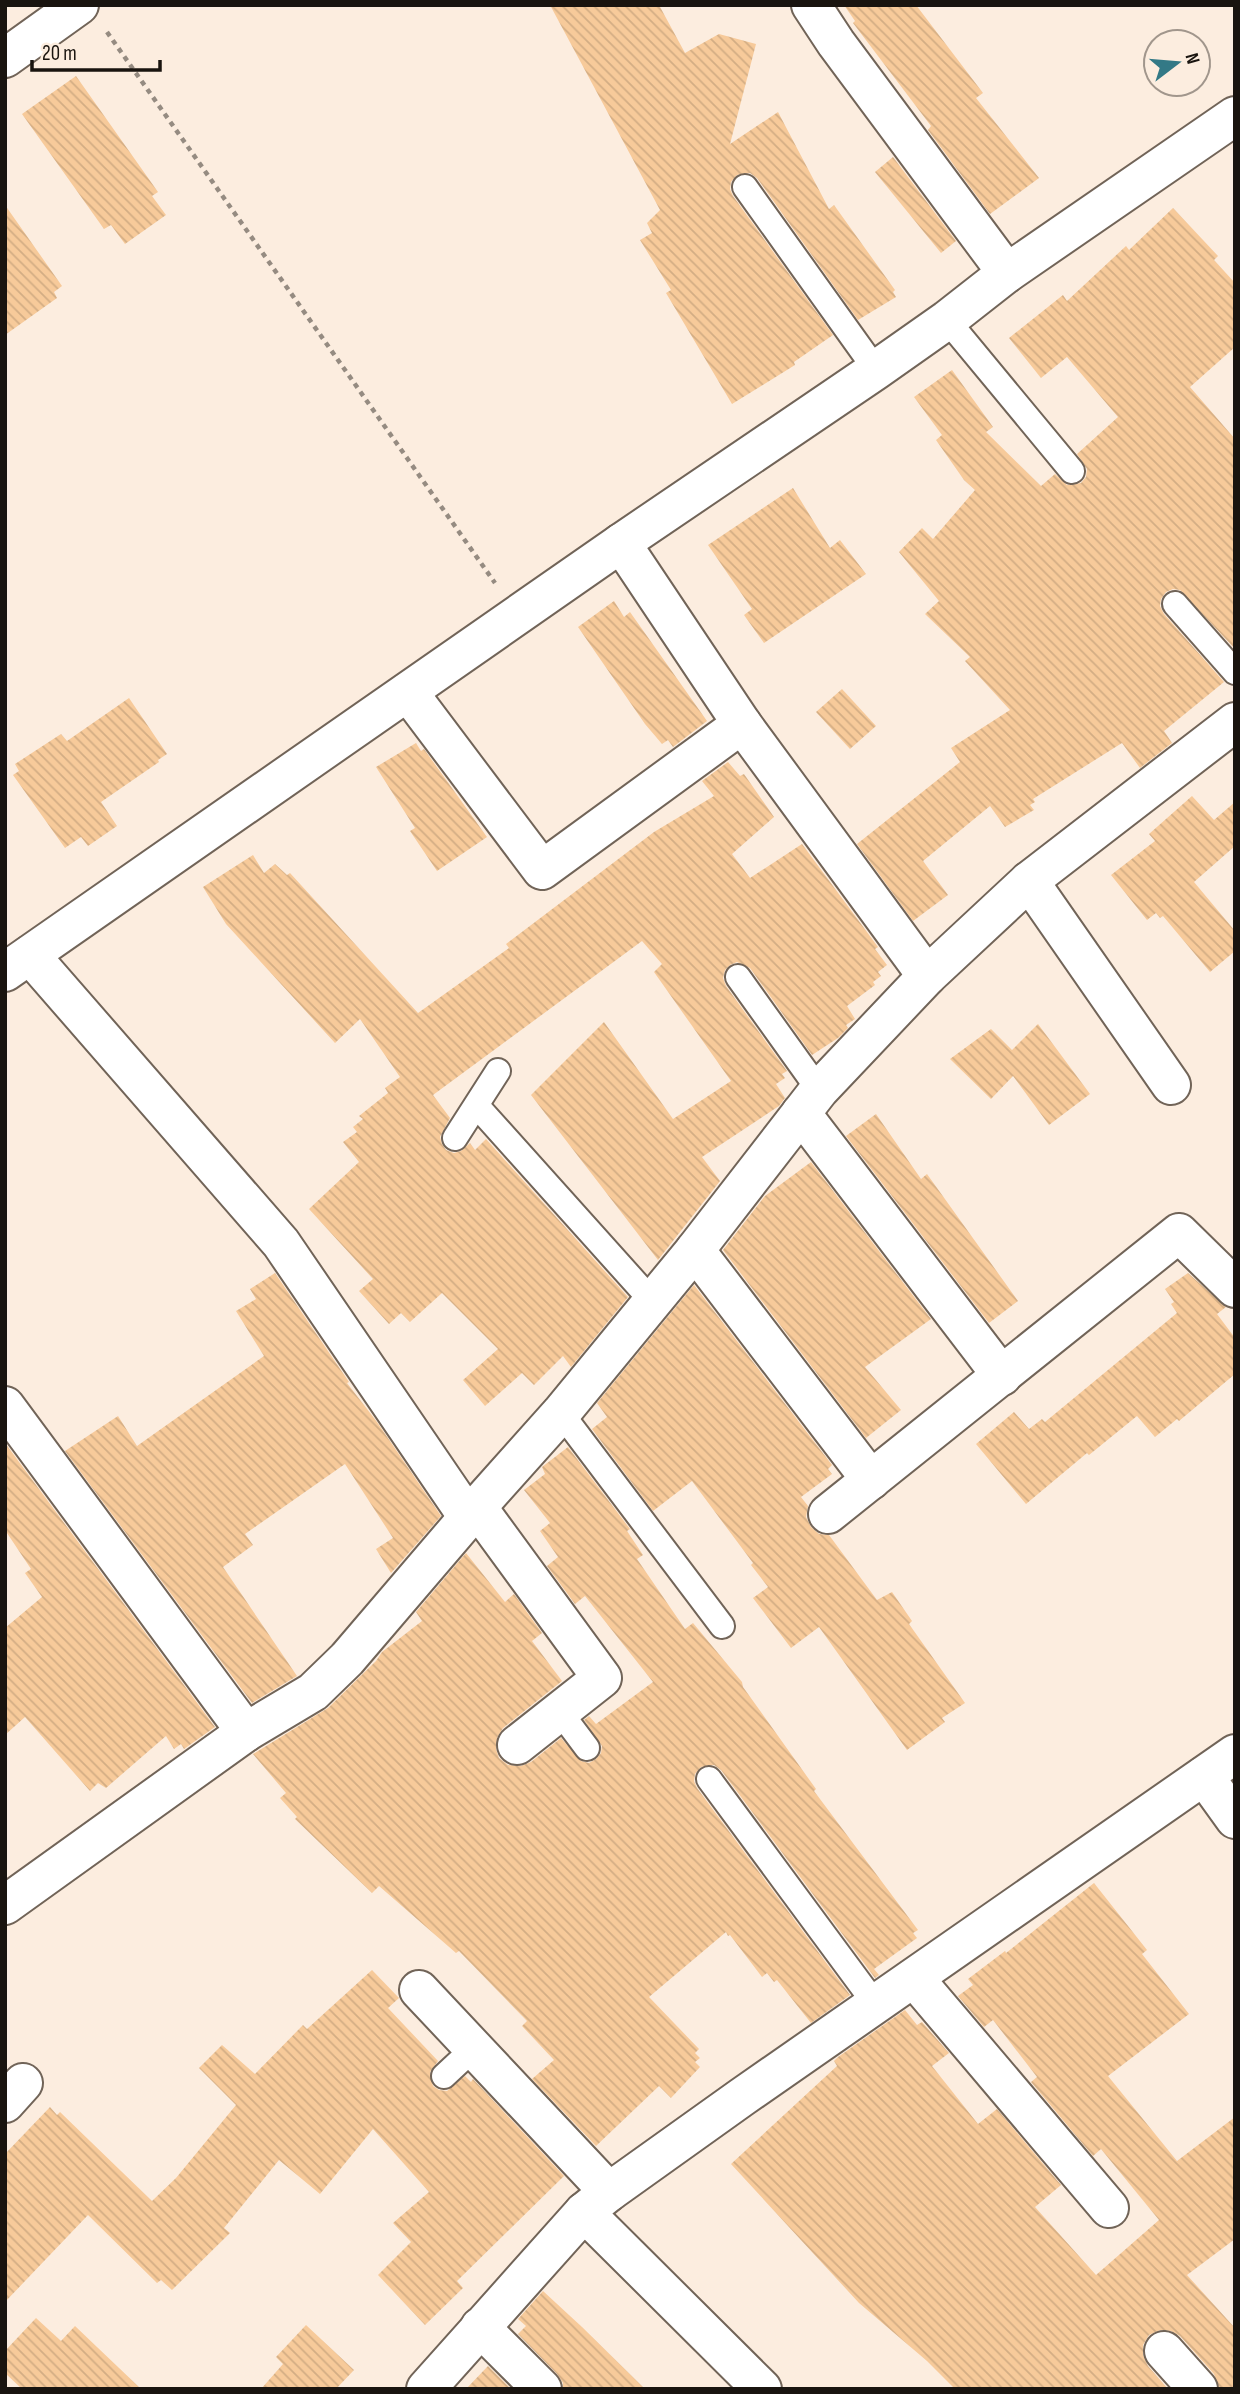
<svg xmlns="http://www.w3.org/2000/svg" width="1240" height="2394" viewBox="0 0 1240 2394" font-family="'Sofia Sans Condensed',sans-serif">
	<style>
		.building { fill: url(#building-back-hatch) }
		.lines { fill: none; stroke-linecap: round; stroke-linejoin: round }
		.service-casing { stroke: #716458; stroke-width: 28 }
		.minor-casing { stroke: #716458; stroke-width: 42 }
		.tertiary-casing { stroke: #716458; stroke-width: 42 }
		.path { stroke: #958b81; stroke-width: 4.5; stroke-dasharray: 5 5; stroke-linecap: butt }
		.service { stroke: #fff; stroke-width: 24 }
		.minor { stroke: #fff; stroke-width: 38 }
		.tertiary { stroke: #fff; stroke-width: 38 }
	</style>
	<defs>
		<pattern id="building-back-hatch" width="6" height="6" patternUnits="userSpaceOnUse" patternTransform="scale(1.75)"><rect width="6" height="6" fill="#f7ca9a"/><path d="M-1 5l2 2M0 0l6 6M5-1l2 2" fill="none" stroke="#d3ad84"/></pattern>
	</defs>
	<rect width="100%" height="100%" fill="#fceddf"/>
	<g class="building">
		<polygon points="550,5 659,5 685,53 719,34 756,44 730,144 778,112 829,209 834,205 895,290 893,292 896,297 858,320 757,178 750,173 737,175 731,182 730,189 733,196 833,335 794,362 795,365 732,404 666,293 671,290 640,240 652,233 647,223 660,210"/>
		<polygon points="844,5 916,5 983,93 976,98 1039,178 990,214 928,130 931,126 853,23 855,21"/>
		<polygon points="76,76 158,192 152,196 166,215 125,244 111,225 104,229 22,114"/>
		<polygon points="893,157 956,241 941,253 875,172"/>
		<polygon points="5,205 62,286 54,292 57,298 5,335"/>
		<polygon points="1173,208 1218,256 1214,260 1235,283 1235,347 1190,387 1235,439 1235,649 1180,590 1173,589 1166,592 1161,599 1160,606 1164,614 1224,682 1164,731 1172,743 1140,768 1122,743 1033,799 1035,802 1030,805 1034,810 1005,827 990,806 923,861 948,895 913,921 857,844 960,762 951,748 1010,710 965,661 970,657 925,614 939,601 899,552 922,528 933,539 975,490 964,480 936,440 942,435 914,397 952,370 993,427 986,432 1041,486 1055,474 1067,485 1081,483 1086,477 1087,469 1077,454 1118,417 1067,357 1041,378 1009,338 1063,295 1067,301 1126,246 1129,250"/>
		<polygon points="793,488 830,548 840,540 866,574 764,643 744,615 752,609 708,545"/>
		<polygon points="614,601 624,617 630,612 707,721 673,747 668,740 662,744 645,724 578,627"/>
		<polygon points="842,689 876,726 850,749 816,712"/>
		<polygon points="129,698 167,754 158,760 159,762 101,802 117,826 88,846 81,837 65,848 13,775 19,771 15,764 61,734 67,741"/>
		<polygon points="416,743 421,751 424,749 487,837 437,871 410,831 415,828 376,767"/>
		<polygon points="728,762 740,776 744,774 774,817 732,854 750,878 802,844 878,947 875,949 887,965 878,972 881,976 873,982 875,985 847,1006 855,1019 846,1025 848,1028 838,1038 812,1055 750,968 737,962 730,965 725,970 723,978 726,986 787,1071 782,1074 785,1078 776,1084 785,1098 779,1106 702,1157 720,1181 658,1260 531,1095 604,1022 673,1119 731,1081 654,972 662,964 642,941 433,1095 450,1118 440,1137 442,1144 446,1150 454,1153 461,1151 470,1143 475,1150 486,1139 628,1297 571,1367 563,1356 534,1385 522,1373 485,1406 463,1380 498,1349 442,1293 410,1322 401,1313 389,1324 359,1291 373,1279 309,1209 359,1162 343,1142 357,1132 353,1127 363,1119 359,1116 388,1093 385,1088 400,1077 360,1019 335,1043 226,924 203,887 253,855 264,873 275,864 287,875 290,873 418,1013 509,948 506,944 654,832 714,796 702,781"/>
		<polygon points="1192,796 1214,820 1235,802 1235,846 1194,882 1235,931 1235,951 1210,972 1163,916 1160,918 1156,913 1147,920 1111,875 1155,841 1149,834"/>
		<polygon points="1038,1024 1090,1094 1049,1125 1013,1076 991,1099 950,1059 991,1029 1012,1050"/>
		<polygon points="876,1114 921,1179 927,1174 1018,1301 989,1323 846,1136"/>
		<polygon points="811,1162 931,1319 865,1367 901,1410 866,1438 723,1250 765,1196"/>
		<polygon points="275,1273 349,1382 347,1383 377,1422 441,1516 391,1573 376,1549 393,1538 345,1464 245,1534 253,1545 223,1567 297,1676 252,1703 65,1451 118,1416 137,1446 264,1356 236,1311 256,1299 250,1289"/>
		<polygon points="1188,1273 1226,1307 1217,1314 1235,1338 1235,1374 1179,1421 1177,1419 1155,1437 1137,1416 1089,1455 1087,1453 1026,1504 976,1444 1014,1412 1029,1429 1042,1419 1045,1422 1177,1313 1171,1304 1174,1302 1165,1289"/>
		<polygon points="694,1285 832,1465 828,1469 832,1474 801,1497 808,1506 806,1517 811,1527 819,1534 829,1535 877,1600 892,1592 912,1621 909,1624 965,1703 942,1718 945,1722 907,1750 819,1627 791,1648 753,1598 768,1587 751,1565 753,1563 692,1481 653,1511 592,1429 607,1417 597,1403"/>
		<polygon points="5,1443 215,1727 184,1749 181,1744 174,1749 166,1736 106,1788 98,1783 90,1791 25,1717 5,1735 5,1628 42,1597 25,1573 31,1569 5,1530"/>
		<polygon points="568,1447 630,1529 627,1531 643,1555 637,1559 685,1629 693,1623 742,1682 743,1687 816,1789 814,1791 918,1930 913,1933 917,1938 874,1969 879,1975 875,1978 721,1770 714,1765 701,1767 695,1774 694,1781 697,1788 850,1995 811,2023 777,1980 774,1982 767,1973 762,1977 730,1935 728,1936 726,1932 649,1997 699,2049 695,2053 700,2058 695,2062 700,2067 671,2098 659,2086 596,2146 532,2079 554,2060 522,2026 527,2021 459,1951 456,1953 379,1886 372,1893 295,1819 297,1817 280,1798 286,1793 253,1754 328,1708 376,1661 382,1652 422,1621 416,1612 466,1553 505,1602 514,1594 542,1633 532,1641 562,1681 503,1728 497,1738 496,1749 499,1758 508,1765 521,1766 531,1762 561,1738 581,1761 589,1763 596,1759 601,1753 602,1746 584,1720 589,1716 596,1724 653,1682 585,1596 575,1604 547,1566 558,1557 540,1531 550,1523 524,1490 545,1474 542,1467"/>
		<polygon points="1094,1883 1147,1950 1142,1954 1189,2014 1108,2076 1177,2161 1235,2117 1235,2239 1187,2275 1235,2328 1235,2389 1219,2389 1214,2374 1180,2336 1171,2331 1160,2330 1149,2335 1143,2345 1143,2355 1148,2366 1168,2389 955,2389 927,2361 859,2303 731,2164 837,2066 834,2061 838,2057 905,2010 917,2025 922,2022 949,2053 932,2066 978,2124 997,2109 1061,2185 1035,2207 1096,2275 1159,2220 1101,2149 1093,2156 1031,2082 1037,2077 993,2020 984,2027 958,1996 973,1985 968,1979 1005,1951 1006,1953"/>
		<polygon points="372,1970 399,1998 388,2008 438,2061 430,2072 433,2086 439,2090 447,2091 465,2076 471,2082 473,2079 564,2176 457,2281 463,2288 425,2325 378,2275 411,2242 393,2223 429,2192 373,2129 320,2194 279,2160 224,2228 230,2233 172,2290 161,2280 157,2283 88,2215 5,2302 5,2154 50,2107 57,2115 60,2112 152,2201 176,2178 236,2105 199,2068 222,2045 255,2074 303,2025 307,2029"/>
		<polygon points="543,2291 582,2327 645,2389 563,2389 563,2383 557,2374 518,2334 526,2326 518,2319"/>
		<polygon points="36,2318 61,2341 75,2326 141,2389 22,2389 5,2373 5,2351"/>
		<polygon points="306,2325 354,2370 336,2389 261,2389 283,2364 276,2357"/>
		<polygon points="488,2366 511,2389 466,2389"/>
	</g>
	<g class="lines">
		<g class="service-casing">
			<g id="service">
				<polyline points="745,187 876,370"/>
				<polyline points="947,320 1072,471"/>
				<polyline points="1175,604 1235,672"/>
				<polyline points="738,977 819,1090"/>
				<polyline points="477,1106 652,1301"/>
				<polyline points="455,1138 498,1071"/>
				<polyline points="561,1413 722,1626"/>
				<polyline points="560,1712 587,1748"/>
				<polyline points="709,1779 876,2005"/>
				<polyline points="444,2076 473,2049"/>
			</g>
		</g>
		<g class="minor-casing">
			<g id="minor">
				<polyline points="811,5 836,43 1007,273"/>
				<polyline points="5,58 79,5"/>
				<polyline points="621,543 742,724 927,976"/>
				<polyline points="408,692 542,870 742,724"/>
				<polyline points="1029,881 1171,1085"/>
				<polyline points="30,955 281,1243 468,1517"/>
				<polyline points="801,1113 1002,1376"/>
				<polyline points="695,1250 871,1480"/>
				<polyline points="5,1406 246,1732"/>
				<polyline points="477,1507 602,1678 517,1745"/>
				<polyline points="828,1514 1179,1233 1235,1288"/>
				<polyline points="1204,1776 1235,1819"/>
				<polyline points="5,1905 246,1732 313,1692 347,1659 477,1507 561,1413 695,1250 819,1090 927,976 1029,881 1235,722"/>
				<polyline points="914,1978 1109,2208"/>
				<polyline points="419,1990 609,2192"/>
				<polyline points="5,2103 23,2083"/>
				<polyline points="584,2212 762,2389"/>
				<polyline points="480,2327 542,2389"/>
				<polyline points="1164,2351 1198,2389"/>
				<polyline points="426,2389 584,2212 609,2192 742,2097 1235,1754"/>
			</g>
		</g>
		<g class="tertiary-casing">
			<polyline id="tertiary" points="5,972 621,543 876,370 947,320 1007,273 1235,116"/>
		</g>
		<polyline class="path" points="107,32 495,583"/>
		<use href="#service" class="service"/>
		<use href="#minor" class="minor"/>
		<use href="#tertiary" class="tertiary"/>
	</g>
	<rect width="1240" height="2394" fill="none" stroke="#19140f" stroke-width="14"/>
	<g transform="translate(1177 63) rotate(74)"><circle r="33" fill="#fceddf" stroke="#a1968c" stroke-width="2"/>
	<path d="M0-5L12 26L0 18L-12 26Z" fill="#337986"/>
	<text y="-10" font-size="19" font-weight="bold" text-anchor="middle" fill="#19140f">N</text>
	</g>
	<path d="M32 60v10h128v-10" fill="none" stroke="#19140f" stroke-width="3.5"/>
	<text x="42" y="60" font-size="21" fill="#19140f" stroke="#fceddf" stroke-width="5" paint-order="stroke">20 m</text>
</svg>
